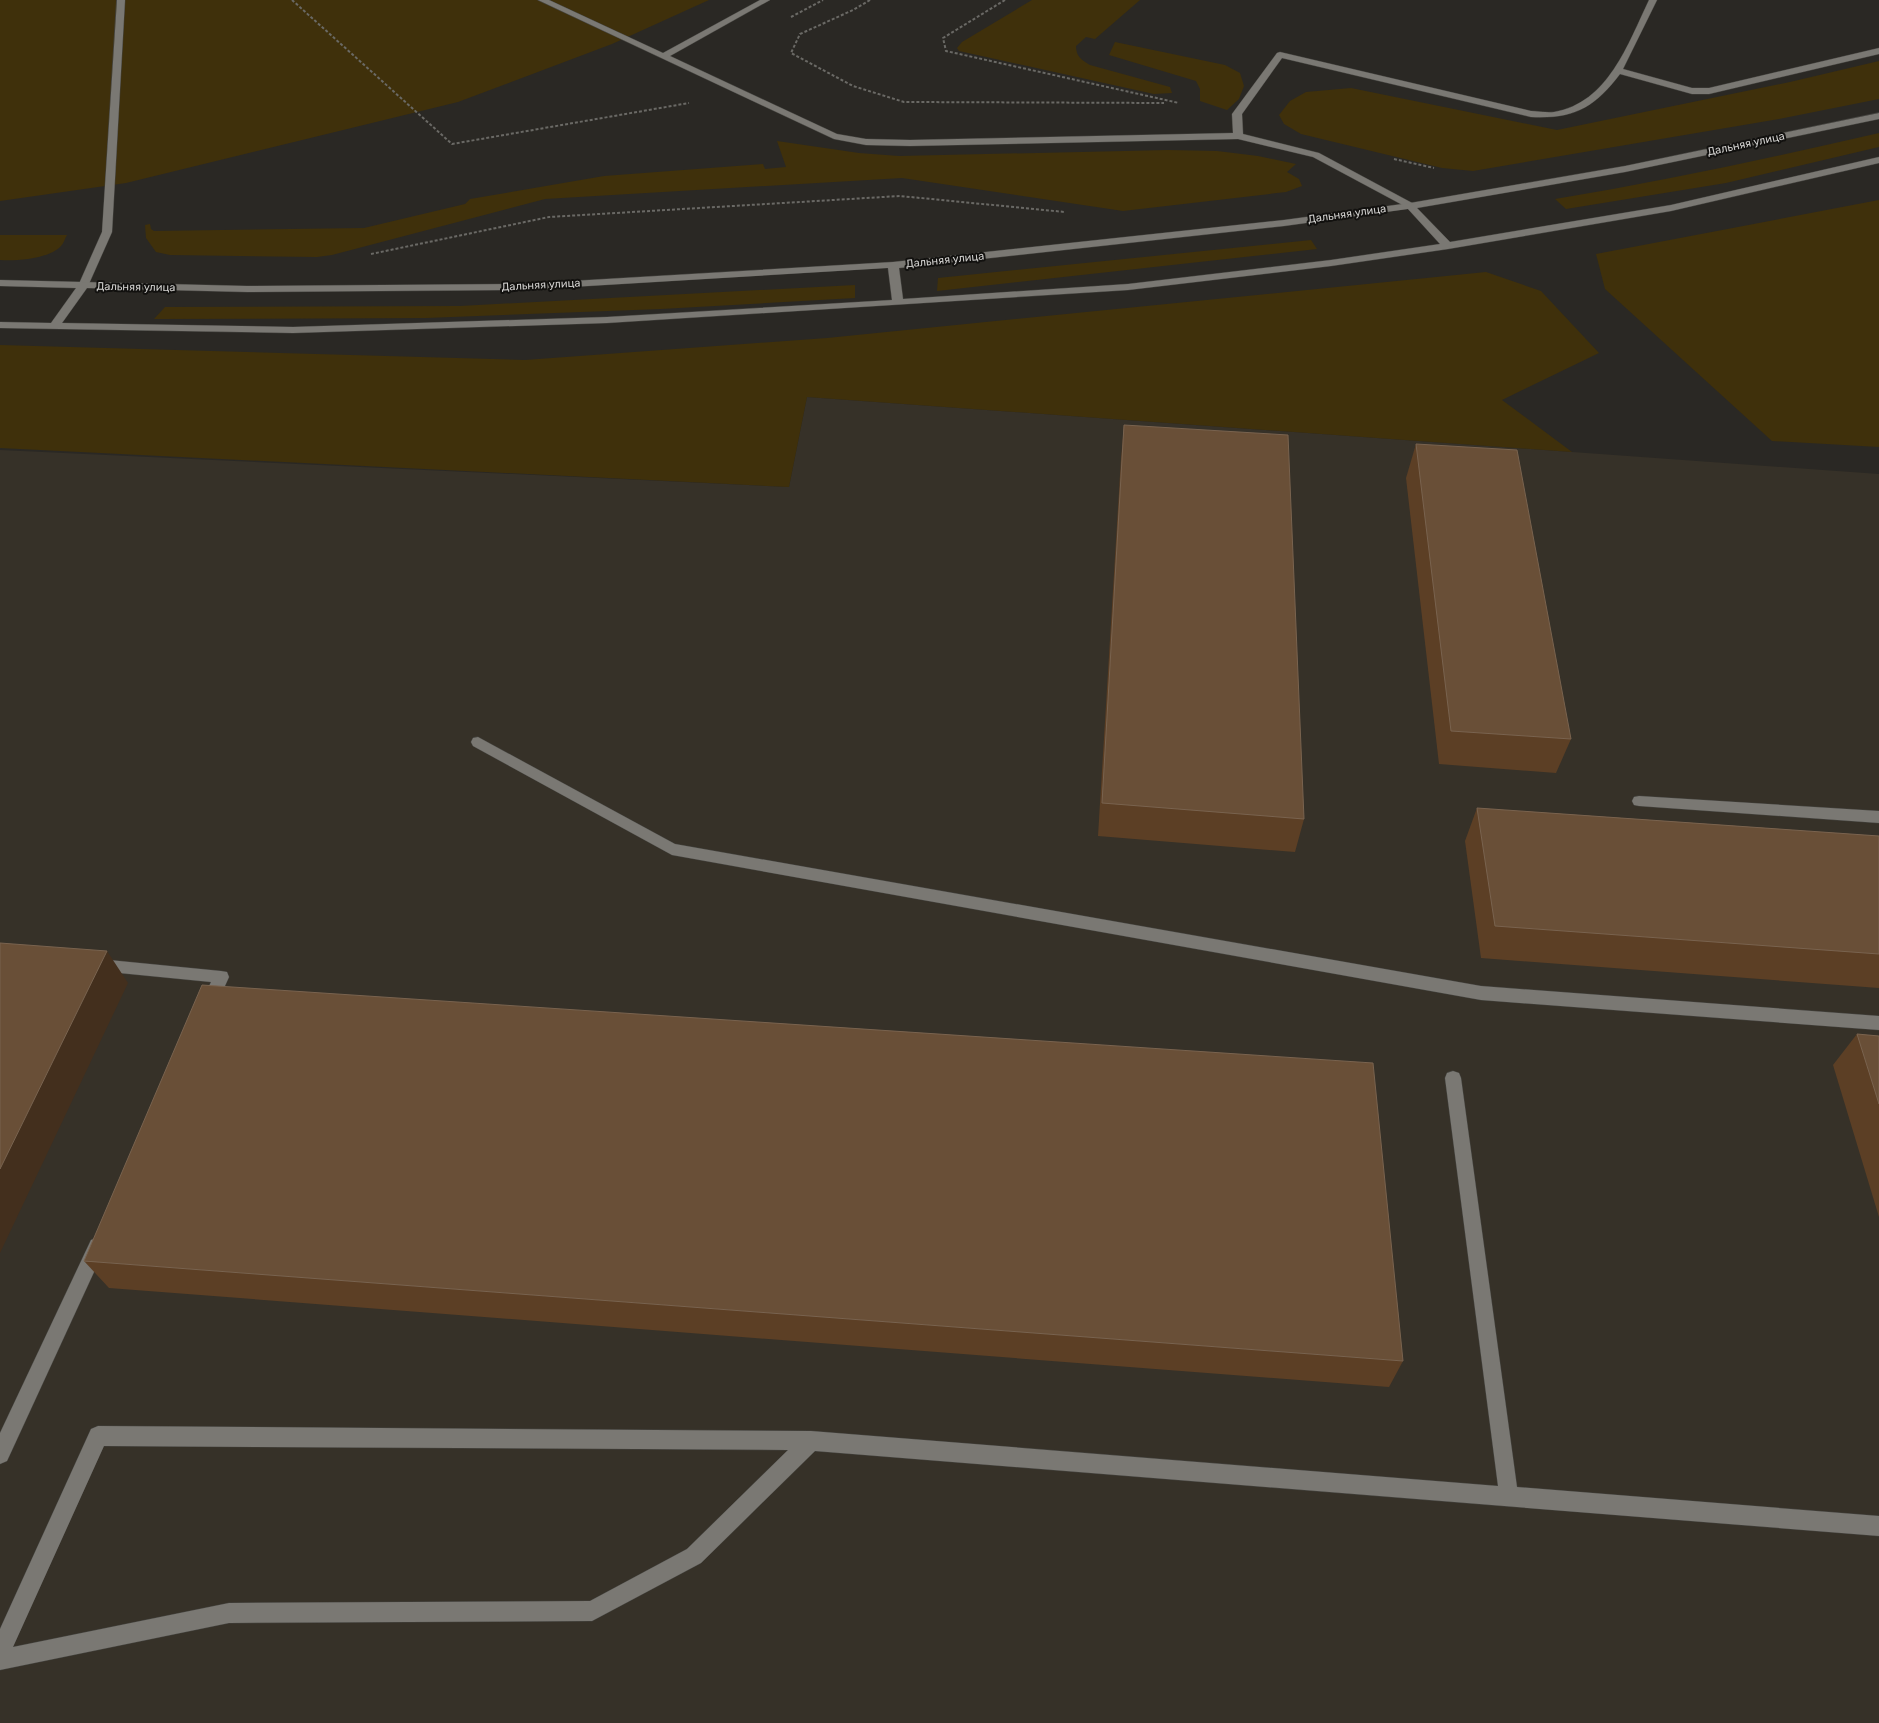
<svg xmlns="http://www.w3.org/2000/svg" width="1879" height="1723" viewBox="0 0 1879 1723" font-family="Rubik,sans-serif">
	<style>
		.built { fill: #363128 }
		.green { fill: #3f300b }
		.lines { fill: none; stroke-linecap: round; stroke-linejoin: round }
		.lane-casing { stroke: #44433f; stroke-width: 1 }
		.secondary-casing { stroke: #44433f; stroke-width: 1 }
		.path { stroke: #6a6965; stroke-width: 2; stroke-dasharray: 3 2; stroke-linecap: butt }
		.lane { fill: #7a7873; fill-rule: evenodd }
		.secondary { fill: #7a7873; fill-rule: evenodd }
		.wall { fill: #5c3f25 }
		.shaded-wall { fill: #432f1d }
		.building { fill: #694f37; stroke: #79634f }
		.labels { text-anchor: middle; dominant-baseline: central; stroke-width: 4; stroke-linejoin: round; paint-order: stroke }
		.far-street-label { font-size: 11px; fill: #d2d1cf; stroke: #12110f }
	</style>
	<rect width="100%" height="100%" fill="#2a2824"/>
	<polygon class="built" points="807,397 1879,474 1879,1723 0,1723 0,450 789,487"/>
	<g class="green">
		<polygon points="0,0 709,0 612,44 458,102 126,183 0,201"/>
		<path d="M1032 0H1140L1095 39 1086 37 1076 46C1076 57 1082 60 1090 65L1170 87 1172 93 1154 94 959 51 957 48 962 42Z"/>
		<polygon points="1115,42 1225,65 1240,73 1244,86 1239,99 1227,110 1200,101 1200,89 1196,81 1109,55"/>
		<polygon points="1879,61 1879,99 1779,119 1473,171 1442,168 1301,134 1284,124 1279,115 1290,101 1306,92 1351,88 1557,130 1790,82"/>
		<path d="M1879 133V147L1726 183 1566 209 1555 199C1664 181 1771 158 1879 133Z"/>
		<polygon points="777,141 859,153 899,156 1168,150 1217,151 1258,156 1296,164 1287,172 1299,179 1302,186 1286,192 1123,211 902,178 545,199 332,255 317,257 170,255 156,252 146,238 145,225 150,224 151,229 154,231 364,228 465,204 470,199 604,176 763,164 765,169 786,167"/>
		<polygon points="1879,200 1879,447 1772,441 1605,289 1596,254"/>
		<path d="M0 235H67C65 238 64 243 61 246 49 259 17 261 0 260Z"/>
		<polygon points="1311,240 1317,249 937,291 938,278"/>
		<polygon points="1486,272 1541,291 1599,353 1502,400 1572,452 807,397 789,487 0,448 0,345 525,360 827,338"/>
		<polygon points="855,285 855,298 661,309 426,318 154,319 165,307 460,306"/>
	</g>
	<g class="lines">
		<g class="lane-casing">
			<g id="lane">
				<polygon points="117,0 125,0 112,232 88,286 83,289 78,286 102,232"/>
				<path d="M538 0H549L663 53 760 0H770L670 56 837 134 866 139 910 140 1233 133 1232 114 1277 53 1280 52 1531 111C1538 111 1547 113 1554 112 1608 103 1628 44 1649 0H1657L1623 69 1692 88H1709L1879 48V54L1709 94H1692L1620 74C1594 108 1574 119 1531 117L1282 58 1242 114 1243 134 1319 153 1414 204 1415 206 1410 209 1313 157 1238 139 910 146 866 145 834 139Z"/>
				<polygon points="478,737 675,844 1481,986 1879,1016 1879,1030 1481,1000 672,855 473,746 471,742 473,738"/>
				<polygon points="1639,796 1879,811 1879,823 1639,806 1634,805 1632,801 1634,797"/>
				<polygon points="99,959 221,971 227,972 229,977 215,1008 209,1010 203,1008 201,1003 211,982 99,971 93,970 91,965 93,960"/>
				<path d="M1453 1071 1459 1073 1461 1078 1517 1487 1879 1516V1536L815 1451 701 1563 592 1621 229 1623 0 1670V1629L91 1429 98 1426 811 1431 1498 1486 1445 1078 1447 1073ZM104 1446 788 1450 687 1549 590 1601 229 1603 13 1647Z"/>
				<polygon points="97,1238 103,1240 106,1246 7,1461 0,1464 0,1433 91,1240"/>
			</g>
		</g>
		<g class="secondary-casing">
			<path id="secondary" d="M1879 113V119L1625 172 1417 208 1450 242 1671 205 1879 157V163L1671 211 1448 249 1331 266 1128 290 607 323 293 333 0 328V322L51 323 76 288 0 286V280L247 286 521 284 893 262 1284 220 1410 203 1625 166ZM1408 209 1440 244 1331 260 1128 284 903 299 899 268 1284 226ZM888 268 892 300 607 317 293 327 62 323 87 288 247 292 521 290Z"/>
		</g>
		<g class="path">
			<polyline points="292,0 452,144 689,103"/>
			<polyline points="870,0 853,10 800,34 791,53 853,86 904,102 1164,103"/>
			<polyline points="1005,0 943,38 946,51 1179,103"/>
			<polyline points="791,17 823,0"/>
			<polyline points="1394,159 1434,168"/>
			<polyline points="371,254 549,217 900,196 1065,212"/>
		</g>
		<use href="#lane" class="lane"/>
		<use href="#secondary" class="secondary"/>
	</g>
	<g class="wall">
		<polygon points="1124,425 1304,819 1295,852 1098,836 1121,459"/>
		<polygon points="1416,444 1571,739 1556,773 1439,764 1406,478"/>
		<polygon points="1477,808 1879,836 1879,988 1481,958 1465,841"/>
		<polygon points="1857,1034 1879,1036 1879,1217 1833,1065"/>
		<polygon points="84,1261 1403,1361 1389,1387 109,1288"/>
	</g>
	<polygon class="shaded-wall" points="107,951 128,983 0,1253 0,1169"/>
	<g class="building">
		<polygon points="1124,425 1288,435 1304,819 1102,803"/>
		<polygon points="1416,444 1517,450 1571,739 1451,731"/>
		<polygon points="1477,808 1879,836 1879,954 1495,926"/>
		<polygon points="0,943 107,951 0,1169"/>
		<polygon points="202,985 1373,1063 1403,1361 84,1261"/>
		<polygon points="1857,1034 1879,1036 1879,1104"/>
	</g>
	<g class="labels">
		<g class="far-street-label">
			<text transform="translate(1746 144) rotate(-12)">Дальняя улица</text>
			<text transform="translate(1347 214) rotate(-8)">Дальняя улица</text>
			<text transform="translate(945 260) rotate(-6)">Дальняя улица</text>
			<text transform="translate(541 285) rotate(-3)">Дальняя улица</text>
			<text transform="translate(136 287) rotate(1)">Дальняя улица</text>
		</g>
	</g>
</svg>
